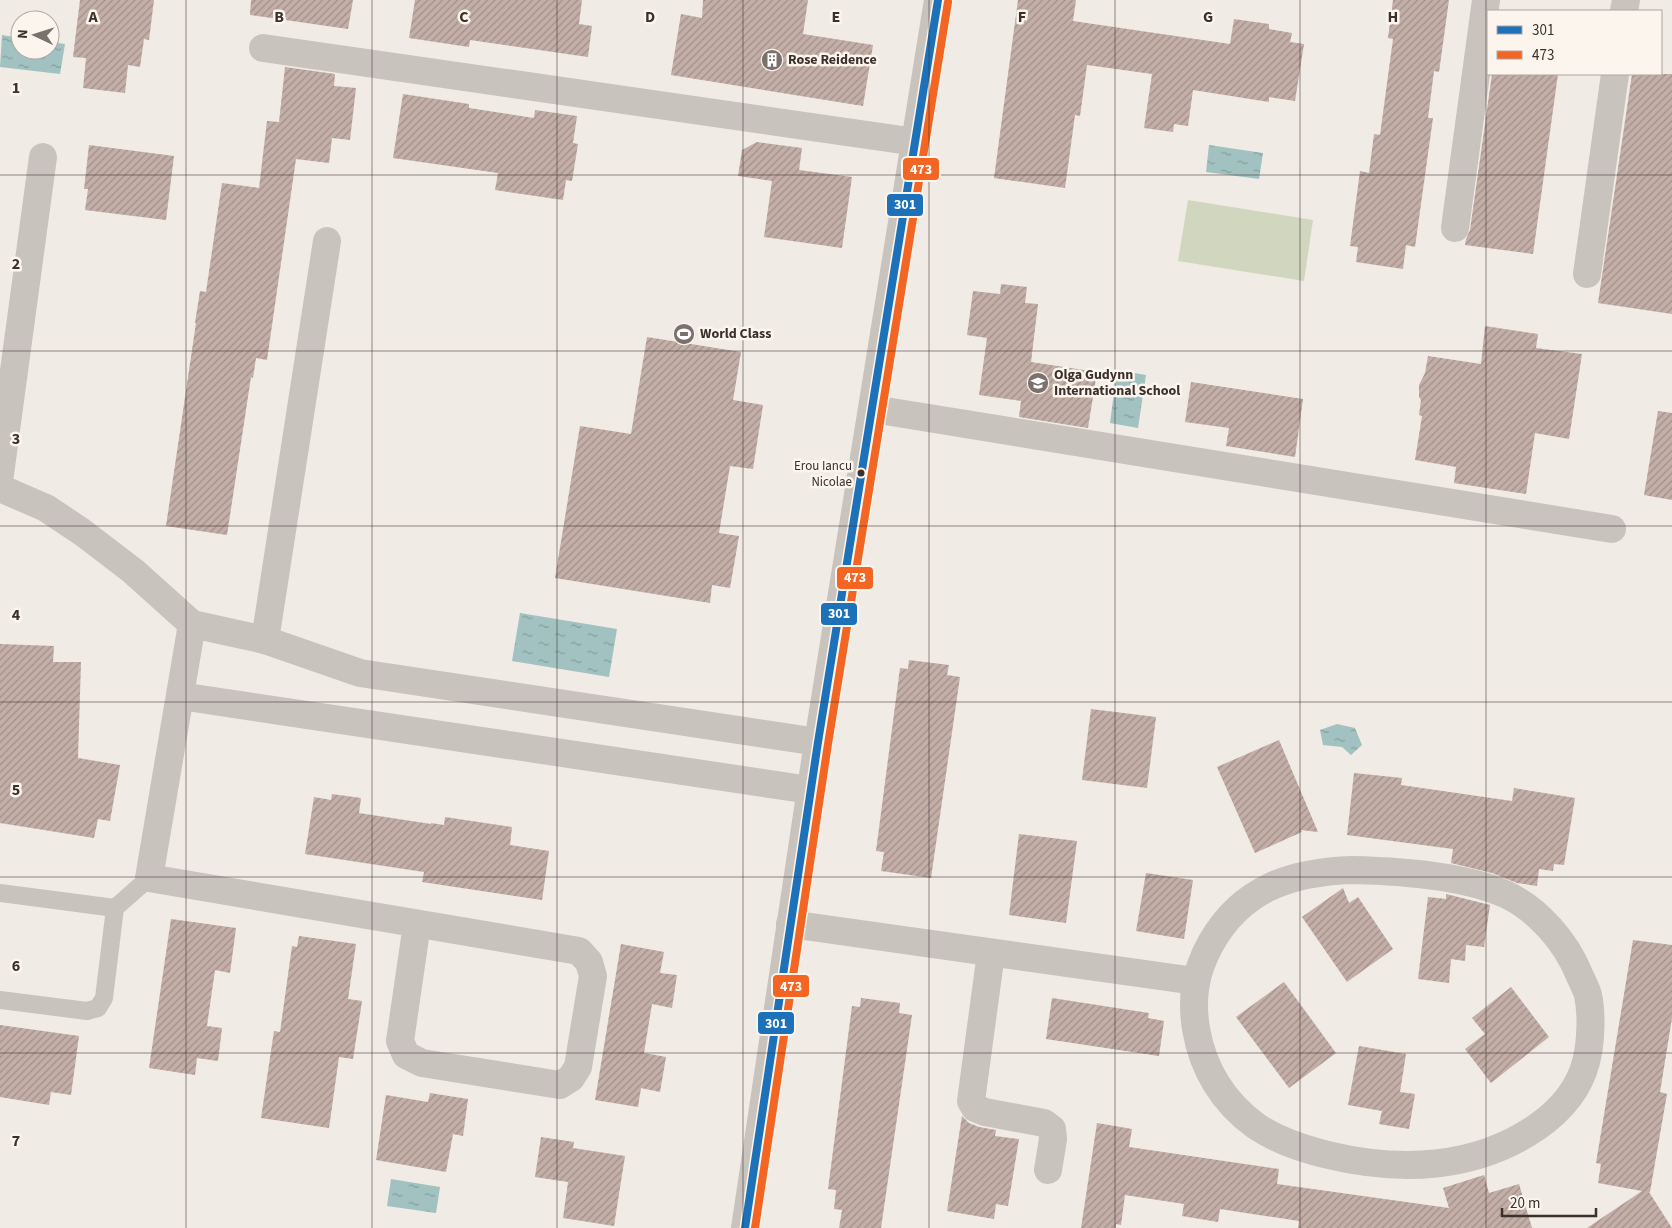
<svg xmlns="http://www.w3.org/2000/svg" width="1672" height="1228" viewBox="0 0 1672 1228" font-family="'Source Sans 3',sans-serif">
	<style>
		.grass { fill: #d1d6bf }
		.water { fill: url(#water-ripples) }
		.building { fill: url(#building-hatch) }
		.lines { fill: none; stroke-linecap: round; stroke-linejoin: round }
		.service { stroke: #c9c3be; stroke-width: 18 }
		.minor { stroke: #c9c3be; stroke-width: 28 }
		.tertiary { stroke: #c9c3be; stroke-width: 28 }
		.bus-1-casing { stroke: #fbf5ee; stroke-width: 11 }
		.bus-2-casing { stroke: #fbf5ee; stroke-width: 11 }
		.bus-1 { stroke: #1d71b8; stroke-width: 8 }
		.bus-2 { stroke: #f26522; stroke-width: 8 }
		.grid { fill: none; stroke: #3b302b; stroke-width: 1; stroke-opacity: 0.55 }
		.bus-dot { fill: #3b302b; stroke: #fbf5ee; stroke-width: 2 }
		.labels { text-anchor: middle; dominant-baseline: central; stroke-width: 5; stroke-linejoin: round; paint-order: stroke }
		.bus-label { font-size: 13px; fill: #3b302b; stroke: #fbf5ee; text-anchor: end }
		.poi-label { font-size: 14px; font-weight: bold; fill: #3b302b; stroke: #fbf5ee; text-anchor: start }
		.grid-label { font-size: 16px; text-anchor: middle; font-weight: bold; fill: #3b302b; stroke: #fbf5ee; stroke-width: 5; stroke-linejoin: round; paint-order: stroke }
		.line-badge { stroke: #fbf5ee; stroke-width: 2 }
		.badge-label { font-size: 14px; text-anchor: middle; font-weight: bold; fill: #fff }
	</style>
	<defs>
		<pattern id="water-ripples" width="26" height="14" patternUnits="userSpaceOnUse" patternTransform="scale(1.25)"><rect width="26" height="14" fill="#a1c2c1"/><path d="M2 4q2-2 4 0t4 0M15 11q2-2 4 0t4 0" fill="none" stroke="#849e9d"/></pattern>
		<pattern id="building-hatch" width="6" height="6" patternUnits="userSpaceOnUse" patternTransform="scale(1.25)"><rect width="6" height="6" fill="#c3afa7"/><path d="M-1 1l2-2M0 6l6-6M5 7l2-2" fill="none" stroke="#a08f88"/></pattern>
	</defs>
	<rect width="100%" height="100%" fill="#f0ebe5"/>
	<polygon class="grass" points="1188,200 1313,220 1304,281 1178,261"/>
	<g class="water">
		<polygon points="2,35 20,38 20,50 50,50 50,42 65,44 60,74 0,67"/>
		<polygon points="1209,145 1263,153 1259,179 1206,172"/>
		<polygon points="1117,370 1146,375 1138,428 1110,423"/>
		<polygon points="520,613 617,629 609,677 512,661"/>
		<polygon points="1337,724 1355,728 1362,745 1351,755 1342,747 1323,745 1320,730"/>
		<polygon points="391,1179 440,1187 436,1213 387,1206"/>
	</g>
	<g class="building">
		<polygon points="80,0 154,0 149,40 144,39 140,67 128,65 125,93 83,88 86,58 73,57"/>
		<polygon points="251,0 353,0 348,29 250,15"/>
		<polygon points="415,0 582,0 579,24 592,26 588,57 470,40 469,47 409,38"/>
		<polygon points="703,0 808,0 803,34 873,45 863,106 671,75 681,14 702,18"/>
		<polygon points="1018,0 1076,0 1073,21 1230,44 1234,19 1269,24 1269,29 1292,33 1290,42 1304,44 1295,101 1269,97 1269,102 1193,90 1188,126 1174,124 1173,132 1144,128 1152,74 1087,65 1080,116 1075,115 1065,188 994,178"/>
		<polygon points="1393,0 1449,0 1439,72 1434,71 1428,118 1433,118 1415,247 1406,245 1403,269 1356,262 1358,247 1350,246 1360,171 1369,173 1374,134 1380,135 1393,39 1388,38"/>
		<polygon points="285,67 335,74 334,86 356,88 350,140 332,138 329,163 296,159 267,360 256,358 253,378 251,377 227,535 166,526 196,323 195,323 200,291 206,292 222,183 259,188 267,121 279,122"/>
		<polygon points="1492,74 1558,74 1533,254 1465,245 1466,239 1470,230"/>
		<polygon points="1632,74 1672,74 1672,314 1598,303"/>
		<polygon points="403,94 469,104 469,108 534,118 535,110 577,116 573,143 578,144 572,181 566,180 563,200 495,190 498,173 393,158"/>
		<polygon points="757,142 802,148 799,170 852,177 842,248 764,237 772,181 738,176 742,150"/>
		<polygon points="89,145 174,156 166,220 85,210 88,189 84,189"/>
		<polygon points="1001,284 1027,287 1025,303 1038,304 1031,362 1097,372 1088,428 1019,417 1021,401 979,395 987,338 967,335 973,291 1000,294"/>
		<polygon points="1485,326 1538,334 1536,348 1582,354 1569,439 1535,433 1526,494 1454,483 1456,467 1415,460 1422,416 1419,415 1421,400 1419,397 1419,385 1425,373 1428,356 1481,364"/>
		<polygon points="647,337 741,352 733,400 763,405 753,469 730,466 719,533 739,536 730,588 712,585 710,603 555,578 580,426 631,434"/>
		<polygon points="1191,382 1303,399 1295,457 1226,446 1229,428 1185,422"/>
		<polygon points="1658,411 1672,413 1672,500 1644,495"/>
		<polygon points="0,644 54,646 53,662 81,662 78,758 120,765 110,821 98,819 94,838 0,823"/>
		<polygon points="909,660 949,665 947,675 960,677 931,878 881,871 884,852 876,851 900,668 908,669"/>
		<polygon points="1091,709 1156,717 1147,788 1082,780"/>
		<polygon points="1279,740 1318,832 1301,830 1302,832 1255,853 1217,767"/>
		<polygon points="1354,773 1402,778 1401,785 1512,801 1514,788 1575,798 1564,865 1554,864 1553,871 1539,869 1537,886 1517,883 1492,873 1451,863 1453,849 1347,835"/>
		<polygon points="332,794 361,798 359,813 431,824 431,823 444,825 445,817 512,827 510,845 549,851 542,900 422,882 424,872 305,854 314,797 331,800"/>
		<polygon points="1019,834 1077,841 1066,923 1009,915"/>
		<polygon points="1146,873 1193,880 1184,939 1136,931"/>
		<polygon points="1343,888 1349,903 1358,897 1393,949 1347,982 1302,917"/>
		<polygon points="1446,894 1490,905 1484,947 1466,945 1465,961 1451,959 1449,983 1418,979 1428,897 1446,899"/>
		<polygon points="171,919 236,928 230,973 215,970 207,1026 222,1028 218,1061 197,1058 195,1075 149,1068"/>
		<polygon points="299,936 356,944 348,999 362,1001 353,1059 339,1057 329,1128 261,1118 274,1031 280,1032 292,946 297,947"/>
		<polygon points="1633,940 1672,945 1672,1018 1660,1092 1667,1094 1650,1192 1649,1192 1672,1228 1587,1228 1642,1191 1598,1183 1601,1164 1596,1163"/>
		<polygon points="621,944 664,952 660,973 677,975 672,1008 652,1004 644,1053 666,1057 660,1092 641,1088 638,1107 595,1100"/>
		<polygon points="1284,982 1336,1053 1289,1088 1236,1017"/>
		<polygon points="1511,987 1549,1037 1491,1083 1465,1049 1485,1034 1472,1018"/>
		<polygon points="861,998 900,1003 899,1013 912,1015 881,1228 839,1228 842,1210 834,1209 836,1190 828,1189 852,1006 860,1007"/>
		<polygon points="1052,998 1149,1013 1148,1018 1164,1021 1159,1056 1046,1039"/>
		<polygon points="0,1025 79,1036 71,1095 51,1092 49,1105 0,1097"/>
		<polygon points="1359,1046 1406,1054 1400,1092 1415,1094 1409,1129 1379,1124 1382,1111 1348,1105"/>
		<polygon points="430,1093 468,1099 463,1136 453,1134 446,1172 376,1160 386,1095 428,1102"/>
		<polygon points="962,1116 969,1123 979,1127 996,1130 995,1136 1019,1139 1008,1206 996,1204 994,1219 947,1211"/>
		<polygon points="1097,1123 1132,1129 1129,1147 1279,1169 1277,1184 1449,1208 1443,1188 1484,1175 1489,1193 1519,1184 1532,1228 1298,1228 1299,1221 1220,1209 1218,1222 1182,1216 1184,1204 1125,1195 1121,1225 1116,1224 1116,1228 1081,1228"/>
		<polygon points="541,1137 574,1142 573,1148 625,1156 614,1226 563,1218 568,1182 535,1177"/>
	</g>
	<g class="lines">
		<g class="service">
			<polyline points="0,893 115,908"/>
			<polyline points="0,1000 87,1011 98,1008 104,998 115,908 149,878"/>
		</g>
		<g class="minor">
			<polyline points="1624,11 1626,0"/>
			<polyline points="263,48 916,142"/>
			<polyline points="1455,228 1486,0"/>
			<polyline points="1587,274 1615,74"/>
			<polyline points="873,409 1612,529"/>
			<polyline points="0,474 43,157"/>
			<polyline points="0,488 46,508 82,532 133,571 192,624 265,640 360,673 818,742"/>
			<polyline points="192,624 149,878 579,951 589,962 593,976 578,1067 571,1078 560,1085 422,1063 406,1055 400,1041 417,924"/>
			<polyline points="265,640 327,241"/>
			<polyline points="180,696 810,790"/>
			<path d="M1352 870C1399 871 1462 875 1505 894 1538 909 1566 942 1579 974 1582 981 1586 988 1588 995 1592 1014 1591 1043 1586 1062 1579 1089 1560 1111 1537 1127 1475 1170 1399 1172 1328 1155 1303 1149 1278 1141 1256 1126 1223 1102 1203 1069 1196 1029 1191 997 1195 972 1211 943 1242 888 1292 872 1352 870Z"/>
			<polyline points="790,924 1195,981"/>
			<polyline points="991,953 971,1101 975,1108 985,1112 1044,1123 1052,1129 1053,1139 1048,1170"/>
		</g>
		<polyline class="tertiary" points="745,1228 818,742 938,0"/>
		<g class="bus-1-casing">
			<polyline id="bus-1" points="745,1228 818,742 938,0"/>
		</g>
		<g class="bus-2-casing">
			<polyline id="bus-2" points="755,1228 828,744 948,2"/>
		</g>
		<use href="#bus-1" class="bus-1"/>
		<use href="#bus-2" class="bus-2"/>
	</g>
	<path class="grid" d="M186 0V1228M372 0V1228M557 0V1228M743 0V1228M929 0V1228M1115 0V1228M1300 0V1228M1486 0V1228M0 175H1672M0 351H1672M0 526H1672M0 702H1672M0 877H1672M0 1053H1672"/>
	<defs>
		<g id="building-disc" transform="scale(1.125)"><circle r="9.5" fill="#7a716c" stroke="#fbf5ee"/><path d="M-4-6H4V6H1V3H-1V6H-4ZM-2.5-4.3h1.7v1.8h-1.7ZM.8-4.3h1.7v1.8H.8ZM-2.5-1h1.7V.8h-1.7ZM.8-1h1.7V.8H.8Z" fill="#fff"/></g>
		<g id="stadium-disc" transform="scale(1.125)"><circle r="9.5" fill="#7a716c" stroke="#fbf5ee"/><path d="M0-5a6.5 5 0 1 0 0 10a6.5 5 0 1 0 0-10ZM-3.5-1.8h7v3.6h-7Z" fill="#fff"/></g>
		<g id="school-disc" transform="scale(1.125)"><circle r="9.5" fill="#7a716c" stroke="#fbf5ee"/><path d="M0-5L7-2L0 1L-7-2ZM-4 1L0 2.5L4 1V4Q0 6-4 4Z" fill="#fff"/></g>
	</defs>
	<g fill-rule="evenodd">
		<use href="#building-disc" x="772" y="60"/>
		<use href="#stadium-disc" x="684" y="334"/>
		<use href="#school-disc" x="1038" y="383"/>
	</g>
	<circle class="bus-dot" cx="861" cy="473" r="4.5"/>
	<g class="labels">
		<g class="bus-label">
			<text x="852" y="466">Erou Iancu<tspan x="852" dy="16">Nicolae</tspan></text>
		</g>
		<g class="poi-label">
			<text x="788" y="60">Rose Reidence</text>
			<text x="700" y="334">World Class</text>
			<text x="1054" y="375">Olga Gudynn<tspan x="1054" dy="16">International School</tspan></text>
		</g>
	</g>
	<g class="grid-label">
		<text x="93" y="22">A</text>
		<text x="279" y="22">B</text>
		<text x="464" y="22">C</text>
		<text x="650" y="22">D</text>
		<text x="836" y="22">E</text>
		<text x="1022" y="22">F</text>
		<text x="1208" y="22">G</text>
		<text x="1393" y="22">H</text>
		<text x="16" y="93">1</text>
		<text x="16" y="269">2</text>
		<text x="16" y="444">3</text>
		<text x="16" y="620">4</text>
		<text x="16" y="795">5</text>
		<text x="16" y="971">6</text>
		<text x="16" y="1146">7</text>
	</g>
	<g class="line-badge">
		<rect x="902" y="157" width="38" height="24" rx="5" fill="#f26522"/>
		<rect x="886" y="193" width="38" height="24" rx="5" fill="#1d71b8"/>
		<rect x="836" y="566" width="38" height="24" rx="5" fill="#f26522"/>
		<rect x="820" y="602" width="38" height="24" rx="5" fill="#1d71b8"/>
		<rect x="772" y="974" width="38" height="24" rx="5" fill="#f26522"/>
		<rect x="757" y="1011" width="38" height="24" rx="5" fill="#1d71b8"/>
	</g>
	<g class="badge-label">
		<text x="921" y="174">473</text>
		<text x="905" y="209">301</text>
		<text x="855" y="582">473</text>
		<text x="839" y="618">301</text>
		<text x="791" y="991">473</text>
		<text x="776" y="1028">301</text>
	</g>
	<rect x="1487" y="10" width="175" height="65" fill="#fbf5ee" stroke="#aea6a0"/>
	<rect x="1497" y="26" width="25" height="8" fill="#1d71b8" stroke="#aea6a0"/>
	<text x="1532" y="35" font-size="15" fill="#3b302b">301</text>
	<rect x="1497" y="51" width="25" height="8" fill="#f26522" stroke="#aea6a0"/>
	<text x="1532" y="60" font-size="15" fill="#3b302b">473</text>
	<g transform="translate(35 35) rotate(274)"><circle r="24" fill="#fbf5ee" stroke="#aea6a0"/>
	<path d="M0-4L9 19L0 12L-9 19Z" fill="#7a716c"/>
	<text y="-8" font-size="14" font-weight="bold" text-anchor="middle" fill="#3b302b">N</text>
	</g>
	<path d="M1502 1208v8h94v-8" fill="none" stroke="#3b302b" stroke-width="2.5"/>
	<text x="1510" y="1208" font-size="15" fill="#3b302b" stroke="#fbf5ee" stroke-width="4" paint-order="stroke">20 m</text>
</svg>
